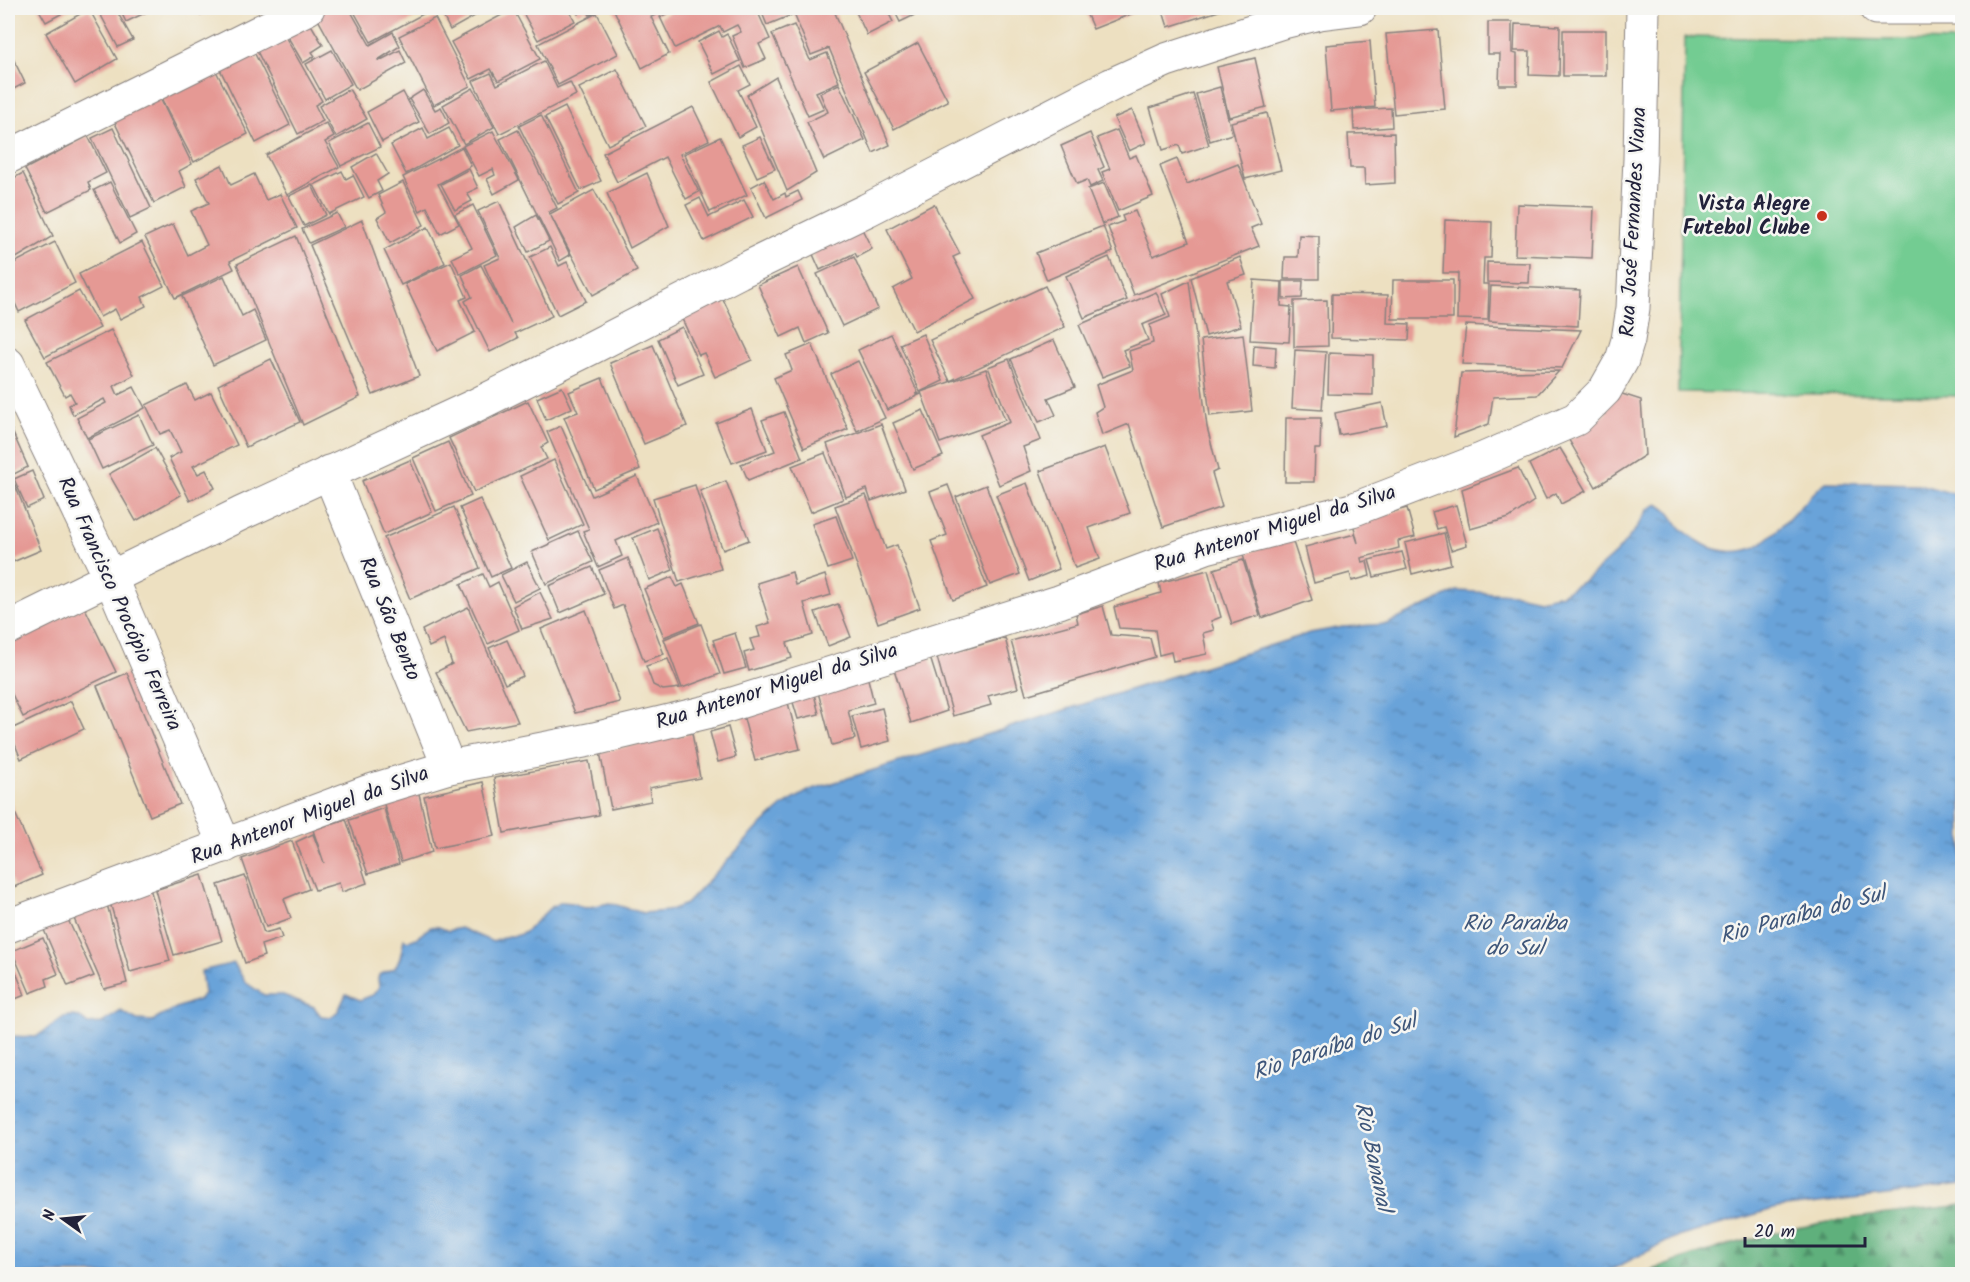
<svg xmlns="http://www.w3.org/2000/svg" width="1970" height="1282" viewBox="0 0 1970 1282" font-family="Kalam,sans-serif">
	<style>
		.forest { fill: url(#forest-firs); stroke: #40695c; stroke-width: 1.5 }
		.pitch { fill: #73cc92; stroke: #4a7766; stroke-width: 1.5 }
		.water { fill: url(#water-ripples); stroke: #46628a; stroke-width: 1.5 }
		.building { fill: #e59994 }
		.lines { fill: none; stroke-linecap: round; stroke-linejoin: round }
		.minor-casing { stroke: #88817e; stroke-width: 35 }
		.minor { stroke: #fff; stroke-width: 33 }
		.poi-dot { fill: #c8321e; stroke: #f6f6f2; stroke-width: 2 }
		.labels { text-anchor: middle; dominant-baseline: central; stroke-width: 5; stroke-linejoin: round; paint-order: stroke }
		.poi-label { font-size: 21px; font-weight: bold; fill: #22223b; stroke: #f6f6f2; text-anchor: end }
		.street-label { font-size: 21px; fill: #22223b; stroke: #f6f6f2 }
		.water-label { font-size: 22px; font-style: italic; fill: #3e567a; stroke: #f6f6f2 }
	</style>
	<defs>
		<pattern id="forest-firs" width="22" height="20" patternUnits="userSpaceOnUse" patternTransform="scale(1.5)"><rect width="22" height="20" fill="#5eb07c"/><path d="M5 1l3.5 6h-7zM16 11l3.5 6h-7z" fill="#4d8f67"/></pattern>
		<pattern id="water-ripples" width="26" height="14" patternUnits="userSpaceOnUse" patternTransform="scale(1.5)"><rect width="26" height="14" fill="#69a3d9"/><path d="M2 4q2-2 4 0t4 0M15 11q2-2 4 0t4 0" fill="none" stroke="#5684b1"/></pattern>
	</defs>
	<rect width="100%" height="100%" fill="#f6f6f2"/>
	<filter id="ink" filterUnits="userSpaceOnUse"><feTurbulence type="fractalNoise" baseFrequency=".0167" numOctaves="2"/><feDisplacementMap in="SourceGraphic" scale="12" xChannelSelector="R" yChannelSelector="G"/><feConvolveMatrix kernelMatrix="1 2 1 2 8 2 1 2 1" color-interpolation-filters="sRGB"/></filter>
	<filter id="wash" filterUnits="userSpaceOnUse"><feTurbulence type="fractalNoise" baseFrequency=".008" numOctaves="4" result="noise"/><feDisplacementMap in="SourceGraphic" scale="24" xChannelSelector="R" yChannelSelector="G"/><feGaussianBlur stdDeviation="1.35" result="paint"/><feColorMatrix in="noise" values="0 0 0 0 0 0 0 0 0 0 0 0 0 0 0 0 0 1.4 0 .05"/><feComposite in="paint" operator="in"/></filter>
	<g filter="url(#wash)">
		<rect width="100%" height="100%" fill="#ede0c1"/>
		<path class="forest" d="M1962 1205V1274H1641C1705 1250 1772 1231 1840 1220 1881 1214 1922 1210 1962 1205Z"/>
		<polygon class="pitch" points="1685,37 1962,41 1962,396 1678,392"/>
		<path class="water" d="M1826 482 1918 484 1962 496V1186L1777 1208 1674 1238 1603 1274H8V1036L36 1037 64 1017 72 1016 79 1017 88 1024 102 1023 121 1011 137 1020 153 1021 176 1008 200 999 204 994 201 971 234 963 245 982 264 995H283L293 999 314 1007 321 1016 331 1017 338 1011 346 994 360 1000 373 995 379 987 378 979 379 975 395 968 400 958 404 939 408 941C429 936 425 918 448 931L460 928 493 942 508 936H516L525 932 551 907 562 902 573 903 584 908 610 903 643 913 667 911 686 904 758 828 784 805 810 790 1310 633 1343 627 1387 624 1457 591 1516 594 1539 599 1562 594 1587 579 1617 552 1636 529 1648 509 1658 504C1674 514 1670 516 1680 527 1686 533 1696 540 1703 544 1716 552 1739 554 1753 548 1778 536 1803 500 1826 482Z"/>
		<g id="blocks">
			<g class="building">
				<polygon points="38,8 72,8 46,22"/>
				<polygon points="97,8 115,8 133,40 118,47"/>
				<polygon points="119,8 155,8 126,22"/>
				<polygon points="197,8 214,8 201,15"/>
				<polygon points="322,8 349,8 370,45 393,32 400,46 378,60 379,61 400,50 406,63 357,90 314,12"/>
				<polygon points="352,8 422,8 425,13 371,42"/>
				<polygon points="439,8 489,8 450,30"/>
				<polygon points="528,8 568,8 575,21 538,40 522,11"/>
				<polygon points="574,8 603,8 590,15 586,9 578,14"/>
				<polygon points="613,8 671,8 651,17 669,54 642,68"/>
				<polygon points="678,8 730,8 732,12 741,8 756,8 770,39 759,44 766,59 745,68 732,36 741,32 737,25 723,32 720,26 675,48 660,17"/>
				<polygon points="760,8 833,8 890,145 873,153 829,48 811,55 794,14 767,25"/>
				<polygon points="854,8 886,8 893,22 867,35"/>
				<polygon points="893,8 921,8 923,11 900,22"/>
				<polygon points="1084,8 1134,8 1136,12 1093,29"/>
				<polygon points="1162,8 1228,8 1168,27"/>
				<polygon points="89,9 117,59 75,84 46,33"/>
				<polygon points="513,9 540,59 498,81 491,69 471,79 451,42"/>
				<polygon points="597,13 618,54 558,85 538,44"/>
				<polygon points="435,18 470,86 434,105 399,36"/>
				<polygon points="309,21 323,45 312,52 315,56 303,63 286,34"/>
				<polygon points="1488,22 1512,22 1512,53 1517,54 1517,85 1499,85 1500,54 1488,54"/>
				<polygon points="1515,24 1560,26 1559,76 1529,75 1530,51 1514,51"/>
				<polygon points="794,25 810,60 827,53 839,82 816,92 824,109 808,116 772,34"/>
				<polygon points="279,26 322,101 315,105 323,121 298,134 253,43"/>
				<polygon points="1438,30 1445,109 1394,114 1386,34"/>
				<rect x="1563" y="30" width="43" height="46"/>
				<polygon points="719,31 722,37 727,34 740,61 714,74 698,42"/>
				<polygon points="1370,41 1375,107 1331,111 1326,45"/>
				<polygon points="918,43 948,101 894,129 864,72"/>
				<polygon points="250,44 290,125 256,143 216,61"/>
				<polygon points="8,48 25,83 8,92"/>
				<polygon points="332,50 351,84 325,99 306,64"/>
				<polygon points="1255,58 1266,107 1229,117 1217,67"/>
				<polygon points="544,61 557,88 570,82 576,95 499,134 473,81 491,73 497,85"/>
				<polygon points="741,66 750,84 738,90 756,127 738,137 711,82"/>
				<polygon points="214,67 248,134 194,162 160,96"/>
				<polygon points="617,69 646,126 608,145 579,88"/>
				<polygon points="776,77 816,173 787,191 747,95"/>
				<polygon points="839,84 865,140 824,160 807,122 828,112 820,93"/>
				<polygon points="1220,87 1232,134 1210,141 1196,94"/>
				<polygon points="473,88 494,127 464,144 443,105"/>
				<polygon points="349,89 367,119 336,137 319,106"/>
				<polygon points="423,90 435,110 441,107 449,123 430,134 409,99"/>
				<polygon points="403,92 419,122 382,142 367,112"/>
				<polygon points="1193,94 1209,145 1182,154 1179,145 1163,150 1150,108"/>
				<polygon points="159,96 192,164 179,171 186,187 154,203 113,119"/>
				<polygon points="565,107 601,181 581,190 545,117"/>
				<polygon points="693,107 709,140 680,154 699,192 686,199 665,157 617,182 603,153"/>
				<polygon points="1391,108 1392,127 1354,130 1353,110"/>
				<polygon points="1132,110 1146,143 1129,151 1114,118"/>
				<polygon points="1267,113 1281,170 1245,179 1231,122"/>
				<polygon points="541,115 579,193 558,204 519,126"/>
				<polygon points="326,123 334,137 325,142 339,167 287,195 266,155"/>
				<polygon points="368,123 380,147 341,166 329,143"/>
				<polygon points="113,128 151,208 130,218 92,138"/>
				<polygon points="423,128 428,139 449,128 458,145 406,174 391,145"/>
				<polygon points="518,130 557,208 549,212 550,214 594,190 637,271 593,295 551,216 570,255 560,261 500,139"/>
				<polygon points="1117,130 1129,158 1136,155 1153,196 1118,211 1102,172 1110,169 1097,138"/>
				<polygon points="493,131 519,180 494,194 487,179 495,175 493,169 479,176 463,146"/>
				<polygon points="1090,133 1104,167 1098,170 1103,181 1090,187 1087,180 1077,184 1061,146"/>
				<polygon points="1394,133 1395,183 1365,185 1364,168 1350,168 1348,134"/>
				<polygon points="88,136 106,173 88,182 91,190 47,212 25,169"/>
				<polygon points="720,137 747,195 710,212 684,154"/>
				<polygon points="760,137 775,169 757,177 742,145"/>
				<polygon points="462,147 471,166 438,184 459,224 440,234 427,207 420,211 403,177"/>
				<polygon points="376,153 388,174 377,181 382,191 369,198 352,167"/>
				<polygon points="1177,159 1187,184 1238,164 1261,224 1251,228 1259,246 1134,295 1108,227 1124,221 1122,216 1135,211 1153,256 1189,242 1160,166"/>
				<polygon points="222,165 231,185 254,174 266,200 280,194 297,228 230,261 234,269 175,298 145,237 173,224 188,255 207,245 191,211 209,203 196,178"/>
				<polygon points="469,169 478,188 467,193 472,201 455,210 441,184"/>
				<polygon points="342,171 346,179 353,175 364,197 329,214 314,185"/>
				<polygon points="23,173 53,236 8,263 8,181"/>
				<polygon points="647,173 669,226 630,248 607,193"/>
				<polygon points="764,180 774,199 785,193 786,197 798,191 802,200 766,218 751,187"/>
				<polygon points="110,182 136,234 120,243 94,190"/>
				<polygon points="403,182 424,225 390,243 377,218 386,212 378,195"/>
				<polygon points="1104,183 1118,217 1102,224 1088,189"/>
				<polygon points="312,185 326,215 304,226 289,196"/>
				<polygon points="700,198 709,217 744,200 753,217 704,241 686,205"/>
				<polygon points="499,201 552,316 515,333 518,338 490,352 465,301 472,297 462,275 481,265 511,324 484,265 500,258 478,211"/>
				<polygon points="934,204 960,254 953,257 975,299 914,331 893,289 912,279 887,229"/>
				<polygon points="1517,204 1594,207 1592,258 1515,255"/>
				<polygon points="473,205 497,255 460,274 452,258 472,248 455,214"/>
				<polygon points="337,213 344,227 309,243 302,229"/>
				<polygon points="536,215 549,241 528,252 516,227"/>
				<polygon points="362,220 419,376 373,395 310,245"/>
				<polygon points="1445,220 1492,222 1491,258 1484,258 1483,284 1489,284 1488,320 1457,319 1458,273 1443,273"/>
				<polygon points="1103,226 1113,252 1047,280 1036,253"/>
				<polygon points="428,227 445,263 401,285 384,250"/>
				<polygon points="861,227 872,249 857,257 855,253 820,270 812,252"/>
				<polygon points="1299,235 1319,236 1319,279 1284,279 1285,257 1298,257"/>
				<polygon points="296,236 360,397 303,425 237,264"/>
				<polygon points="55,242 75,283 19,312 8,288 8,266"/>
				<polygon points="142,242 164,286 142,297 146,306 120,319 115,309 100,317 79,274"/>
				<polygon points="550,247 559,266 567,262 586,301 558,315 530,257"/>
				<polygon points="854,257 878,309 842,326 817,274"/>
				<polygon points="1109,257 1127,300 1084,318 1066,276"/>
				<polygon points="1240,257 1246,275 1227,281 1241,326 1206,336 1191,278"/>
				<polygon points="451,262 467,297 460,300 475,332 437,351 405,284"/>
				<polygon points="1487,262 1530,263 1529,283 1487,282"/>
				<polygon points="798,267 828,333 806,343 800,328 781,337 758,285"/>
				<polygon points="224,276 242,316 253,310 266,340 213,365 182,296"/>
				<polygon points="1254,280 1282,282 1281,306 1291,307 1289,342 1250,340"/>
				<polygon points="1393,280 1453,280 1453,319 1392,319"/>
				<polygon points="1189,281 1207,427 1218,470 1212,473 1222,507 1163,527 1129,424 1102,435 1095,412 1103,407 1096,385 1133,370 1129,351 1153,343 1150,325 1170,317 1162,294"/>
				<polygon points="1283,281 1303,281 1302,298 1283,299"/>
				<polygon points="1045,286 1065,327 950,381 930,340"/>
				<polygon points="1491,286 1580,290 1578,326 1489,321"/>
				<polygon points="79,291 100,328 45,357 25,320"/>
				<polygon points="1156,292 1166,315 1142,325 1148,340 1123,350 1130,366 1102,377 1079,325"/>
				<polygon points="1332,294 1388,295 1387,323 1410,324 1409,340 1331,338"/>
				<polygon points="723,299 752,360 715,377 704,353 699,355 682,319"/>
				<polygon points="1327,300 1328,346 1294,347 1294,301"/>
				<polygon points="1466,325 1581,330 1562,368 1462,364"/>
				<polygon points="682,327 703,374 678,385 658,339"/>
				<polygon points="111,330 134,375 114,386 118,395 134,387 145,408 87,438 77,418 106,403 104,399 73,415 69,405 75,402 70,393 65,396 47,362"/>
				<polygon points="891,334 918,393 915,394 921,394 887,410 858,350"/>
				<polygon points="923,334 943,381 920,392 900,344"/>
				<polygon points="1243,334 1252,411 1210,416 1201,340"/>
				<polygon points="1054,340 1075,387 1048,398 1056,415 1039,422 1011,359"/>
				<polygon points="812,344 848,429 804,448 774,378 792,370 786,355"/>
				<polygon points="653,345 687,426 644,444 610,363"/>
				<polygon points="1254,345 1276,347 1275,368 1253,366"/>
				<polygon points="1295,350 1326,352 1322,410 1292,408"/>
				<polygon points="1329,353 1373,355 1373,395 1328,394"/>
				<polygon points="271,359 300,422 246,447 218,385"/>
				<polygon points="1009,359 1041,440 1023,447 1031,471 999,485 979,435 1010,422 988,367"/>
				<polygon points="858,361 885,418 857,431 831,374"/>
				<polygon points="986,369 1005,420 940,443 921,392"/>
				<polygon points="1559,371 1537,395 1493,397 1489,424 1454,437 1461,373"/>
				<polygon points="602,378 640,469 594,489 564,417 578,412 569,392"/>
				<polygon points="187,385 195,400 211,392 237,445 193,466 198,474 206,470 215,488 190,501 169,458 181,452 170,430 160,434 146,405"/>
				<polygon points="562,387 572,408 546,420 537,398"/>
				<polygon points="1616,392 1641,400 1645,455 1596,487 1569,440 1605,414"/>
				<polygon points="528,401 548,443 541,447 547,459 474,492 449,438"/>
				<polygon points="1382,403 1387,426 1339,435 1335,413"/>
				<polygon points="752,409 767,450 732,463 716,423"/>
				<polygon points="923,410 943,456 913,469 893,423"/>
				<polygon points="784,412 802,458 748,480 741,464 775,451 762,420"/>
				<polygon points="139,415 153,445 102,469 88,439"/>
				<polygon points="1286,418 1321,418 1320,449 1315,449 1314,482 1285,482"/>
				<polygon points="8,422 28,467 8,477"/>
				<polygon points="881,424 905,489 871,501 867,489 846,497 827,444"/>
				<polygon points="561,426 592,496 637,476 657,522 616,541 622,556 598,567 583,531 589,529 547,432"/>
				<polygon points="448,442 471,496 436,511 413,458"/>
				<polygon points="1105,447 1130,513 1089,528 1100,559 1075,568 1040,471"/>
				<polygon points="155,448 181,495 136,521 109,474"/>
				<polygon points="1560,448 1586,491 1561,504 1556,493 1546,499 1529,464"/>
				<polygon points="825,453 843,499 811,512 792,466"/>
				<polygon points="410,460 432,512 384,534 362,481"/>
				<polygon points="554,460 583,524 549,540 520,476"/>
				<polygon points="1518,468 1534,501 1509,518 1470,529 1462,489"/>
				<polygon points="32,471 44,500 27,508 14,479"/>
				<polygon points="726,481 749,540 723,550 700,491"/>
				<polygon points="1027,483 1059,569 1029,581 996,495"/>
				<polygon points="15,485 41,550 8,564 8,488"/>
				<polygon points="695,485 721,569 679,582 653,498"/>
				<polygon points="948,485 987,587 953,600 931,541 947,535 930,492"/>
				<polygon points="986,485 1020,574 990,585 956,497"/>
				<polygon points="866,495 886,549 897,545 920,608 878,623 835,506"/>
				<polygon points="480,499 511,568 491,577 460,508"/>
				<polygon points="1456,505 1467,545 1451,550 1444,527 1437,529 1432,512"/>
				<polygon points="454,507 480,568 410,599 384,538"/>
				<polygon points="1407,508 1415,537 1398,541 1399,548 1361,558 1362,562 1367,561 1370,576 1352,581 1350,573 1314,583 1305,547 1355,534 1358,543 1353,523"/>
				<polygon points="836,516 852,561 828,569 812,524"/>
				<polygon points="657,528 673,570 649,580 633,538"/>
				<polygon points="578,531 593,562 546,584 532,552"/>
				<polygon points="1444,533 1451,564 1412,574 1405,543"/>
				<polygon points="1291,536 1312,600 1262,618 1243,555"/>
				<polygon points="1402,552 1407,569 1374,577 1369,560"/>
				<polygon points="628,558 664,654 644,661 623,605 614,609 599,570"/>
				<polygon points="1243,560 1260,615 1232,624 1214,569"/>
				<polygon points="527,562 540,588 514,601 501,575"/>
				<polygon points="592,567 604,594 560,613 549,586"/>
				<polygon points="1208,570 1221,617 1211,621 1214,630 1203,633 1207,654 1173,661 1171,652 1159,655 1155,630 1119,628 1114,607 1161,593 1159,583"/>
				<polygon points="792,572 795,585 825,575 831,595 804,603 813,635 787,643 792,658 749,671 744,653 754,650 750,639 760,637 757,627 770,623 757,583"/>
				<polygon points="483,574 489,587 498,582 519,630 488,644 461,584"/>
				<polygon points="672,577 677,587 683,584 699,623 664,637 644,589"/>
				<polygon points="540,592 553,619 522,629 513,606"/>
				<polygon points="838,604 851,637 828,646 815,612"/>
				<polygon points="84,606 116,672 23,717 8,686 8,644"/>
				<polygon points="1103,606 1111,635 1150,638 1155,657 1026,695 1011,641 1078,623 1076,614"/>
				<polygon points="468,607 518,722 466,732 436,672 452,664 444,640 429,647 422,630"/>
				<polygon points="586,610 620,702 575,713 541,629"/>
				<polygon points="701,624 720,674 682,688 664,639"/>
				<polygon points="735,633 746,668 724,674 713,640"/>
				<polygon points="1005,638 1018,688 988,696 991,705 953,716 937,657"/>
				<polygon points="507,640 523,676 505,684 489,648"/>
				<polygon points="929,654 947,711 911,723 893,666"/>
				<polygon points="668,659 680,688 663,690 653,685 646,666"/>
				<polygon points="127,673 180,804 150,816 97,686"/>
				<polygon points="868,679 874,703 848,710 855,739 832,745 818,692"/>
				<polygon points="814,694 819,714 798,719 792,699"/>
				<polygon points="787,699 800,749 755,761 742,711"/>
				<polygon points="71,701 84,729 21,759 9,730"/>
				<polygon points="882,708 890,741 861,749 852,716"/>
				<polygon points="728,727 736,757 718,762 710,732"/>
				<polygon points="692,733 700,778 649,788 651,801 611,809 600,752"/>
				<polygon points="589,761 599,815 504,833 494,778"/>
				<polygon points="483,782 495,836 435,848 424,796"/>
				<polygon points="418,789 432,852 401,862 383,801"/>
				<polygon points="8,799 9,799 42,875 14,887 8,873"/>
				<polygon points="384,808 399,864 368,874 349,820"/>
				<polygon points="346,819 367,883 342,892 339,883 315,890 296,842 313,834 324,863 313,830"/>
				<polygon points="292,841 309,889 284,899 291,918 266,927 242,859"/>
				<polygon points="202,875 222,941 174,955 155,890"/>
				<polygon points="245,876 264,933 279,929 282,938 261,945 264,956 245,963 218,885"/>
				<polygon points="150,888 170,961 130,972 109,899"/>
				<polygon points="107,904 127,983 104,989 72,914"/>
				<polygon points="65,913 94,976 68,986 41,923"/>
				<polygon points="43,938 58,974 46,979 48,986 30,993 12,951"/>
				<polygon points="8,952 25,995 8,1002"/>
			</g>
		</g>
	</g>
	<g filter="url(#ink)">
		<use href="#blocks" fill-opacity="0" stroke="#88817e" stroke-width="1.5"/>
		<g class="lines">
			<g class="minor-casing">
				<g id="minor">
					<polyline points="1876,8 1962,8"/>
					<polyline points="8,157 308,8"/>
					<polyline points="8,364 111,579 225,846"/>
					<polyline points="329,472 449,767"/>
					<polyline points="8,628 240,514 474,406 591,348 739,272 867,210 1111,85 1166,60 1279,23 1320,13 1360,8"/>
					<polyline points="8,926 370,791 449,767 594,739 707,712 1059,602 1206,547 1352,510 1481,460 1576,419 1605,390 1622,360 1628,340 1633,308 1640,159 1643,8"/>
				</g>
			</g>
			<use href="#minor" class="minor"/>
		</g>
	</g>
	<circle class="poi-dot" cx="1822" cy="216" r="6"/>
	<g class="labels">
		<g class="poi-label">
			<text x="1810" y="204">Vista Alegre<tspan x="1810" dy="24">Futebol Clube</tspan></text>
		</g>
		<g class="street-label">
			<text transform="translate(1634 222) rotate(-87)">Rua José Fernandes Viana</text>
			<text transform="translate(1275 529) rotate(-17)">Rua Antenor Miguel da Silva</text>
			<text transform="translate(119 604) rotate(66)">Rua Francisco Procópio Ferreira</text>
			<text transform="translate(389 619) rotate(68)">Rua São Bento</text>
			<text transform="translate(777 687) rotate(-17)">Rua Antenor Miguel da Silva</text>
			<text transform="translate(310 816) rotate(-20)">Rua Antenor Miguel da Silva</text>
		</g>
		<g class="water-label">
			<text transform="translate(1803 916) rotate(-15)">Rio Paraíba do Sul</text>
			<text x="1515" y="924">Rio Paraiba<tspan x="1515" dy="25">do Sul</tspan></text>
			<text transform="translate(1335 1048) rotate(-18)">Rio Paraíba do Sul</text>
			<text transform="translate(1372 1157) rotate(78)">Rio Bananal</text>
		</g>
	</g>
	<rect width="1970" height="1282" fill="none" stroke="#f6f6f2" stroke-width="30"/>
	<g transform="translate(63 1219) rotate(285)" stroke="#f6f6f2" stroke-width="4.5" paint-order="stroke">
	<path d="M0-4.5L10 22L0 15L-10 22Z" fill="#22223b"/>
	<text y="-9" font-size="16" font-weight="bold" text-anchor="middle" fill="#22223b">N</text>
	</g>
	<path d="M1745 1237v9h120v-9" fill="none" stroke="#22223b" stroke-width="3"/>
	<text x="1754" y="1237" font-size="18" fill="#22223b" stroke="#f6f6f2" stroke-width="4.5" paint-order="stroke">20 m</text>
</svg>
